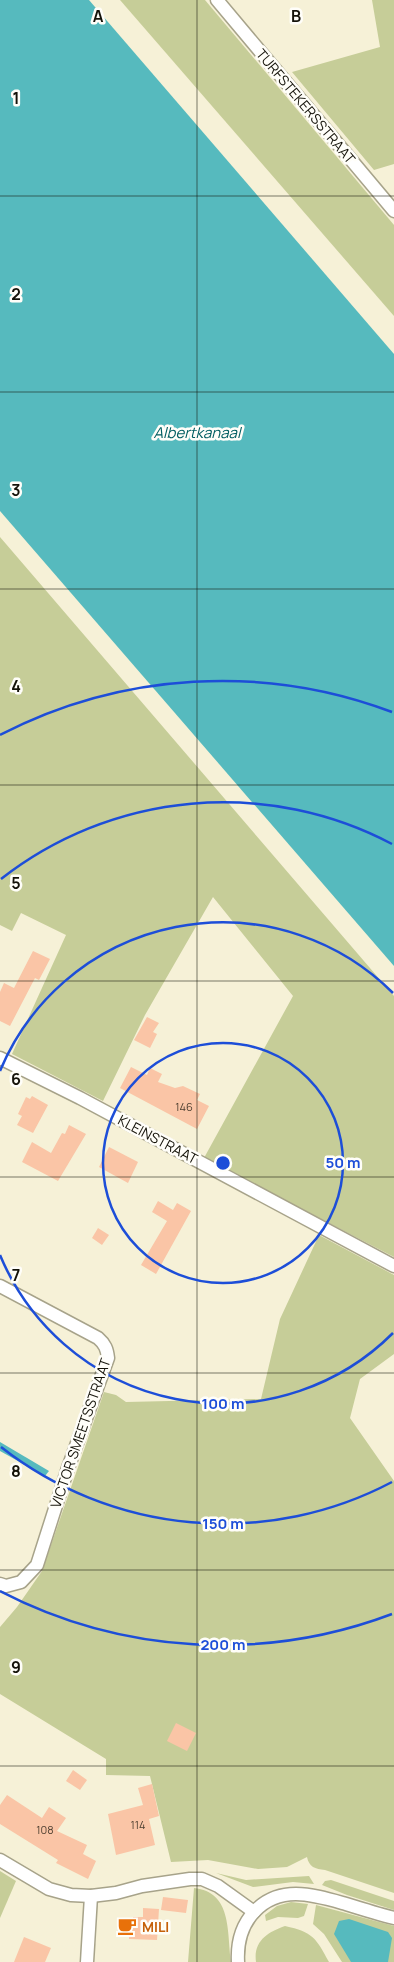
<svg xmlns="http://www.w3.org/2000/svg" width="394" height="1962" viewBox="0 0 394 1962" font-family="Manrope,sans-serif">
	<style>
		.green { fill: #c6cd98 }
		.water { fill: #56babe }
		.building { fill: #fac5a6 }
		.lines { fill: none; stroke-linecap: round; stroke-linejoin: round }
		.street-casing { stroke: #a7a38a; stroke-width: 15 }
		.street { stroke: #fff; stroke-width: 12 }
		.grid { fill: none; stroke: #141209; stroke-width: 1; stroke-opacity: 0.55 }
		.ring { fill: none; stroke: #1d4ed8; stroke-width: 2.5 }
		.labels { text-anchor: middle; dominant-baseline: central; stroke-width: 5; stroke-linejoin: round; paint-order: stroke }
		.number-label { font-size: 11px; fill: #4e3f30 }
		.street-label { font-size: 14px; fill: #141209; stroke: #fffef9 }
		.food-label { font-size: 14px; font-weight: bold; fill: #c56008; stroke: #fffef9; text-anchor: start }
		.water-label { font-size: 15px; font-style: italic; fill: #015d61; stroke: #fffef9 }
		.grid-label { font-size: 16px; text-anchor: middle; font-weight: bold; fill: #141209; stroke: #fffef9; stroke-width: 5; stroke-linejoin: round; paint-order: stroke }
		.centre { fill: #1d4ed8; stroke: #fffef9; stroke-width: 2.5 }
		.ring-label { font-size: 15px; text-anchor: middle; font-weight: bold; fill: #1d4ed8; stroke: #fffef9; stroke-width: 5; stroke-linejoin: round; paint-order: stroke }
	</style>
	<rect width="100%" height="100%" fill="#f6f1d7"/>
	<g class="green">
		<polygon points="120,0 205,0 394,225 394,316"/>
		<polygon points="372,0 394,0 394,164 374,170 292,72 380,47"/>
		<polygon points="0,537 394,996 394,1257 204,1158 293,996 213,897 145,1015 103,1101 12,1054 66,935 21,913 12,931 0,925"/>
		<path d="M319 1235 394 1275V1354L360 1379 350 1418 394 1481V1893L325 1870C315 1869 309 1867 307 1857L287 1867 258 1869 208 1860 171 1862 150 1776 106 1775V1759L0 1694V1627L17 1607 42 1571 104 1392 116 1395 126 1402 261 1399 280 1319Z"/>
		<polygon points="0,1871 16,1881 0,1918"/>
		<polygon points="216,1873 246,1880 309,1876 314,1884 293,1882 253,1887"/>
		<polygon points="331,1880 394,1901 394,1910 347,1895 322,1885 325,1881"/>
		<path d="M194 1888C232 1892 227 1931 231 1962H188Z"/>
		<polygon points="291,1902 308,1904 304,1916 298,1918 278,1917 266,1921 265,1915 277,1906"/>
		<polygon points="316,1905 394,1926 394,1962 342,1962 324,1934 313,1924"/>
		<path d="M285 1926C313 1932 316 1938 329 1962H256C253 1941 268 1932 285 1926Z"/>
	</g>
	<g class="water">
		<polygon points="0,0 89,0 394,354 394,966 0,511"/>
		<polygon points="0,1442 49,1471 45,1476 0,1451"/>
		<polygon points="349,1919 388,1932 392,1938 388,1962 351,1962 334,1934 339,1921"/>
	</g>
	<g class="building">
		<polygon points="33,951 50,959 39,980 35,978 10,1026 0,1021 0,992 4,983 14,988"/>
		<polygon points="147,1017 159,1023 153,1032 157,1034 150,1048 134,1040"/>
		<polygon points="131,1067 147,1075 150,1068 162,1074 158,1082 175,1088 183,1086 200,1094 197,1100 209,1106 197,1129 120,1088"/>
		<polygon points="32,1096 48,1105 33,1133 17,1125 22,1116 18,1114 26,1097 30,1099"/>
		<polygon points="69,1125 86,1134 58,1181 22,1162 32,1142 51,1153 62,1133 65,1134"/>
		<polygon points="109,1147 138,1162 128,1183 99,1167"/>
		<polygon points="158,1201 173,1210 177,1203 191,1211 156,1274 141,1265 167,1221 152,1212"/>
		<polygon points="98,1228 109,1235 102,1245 92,1238"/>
		<polygon points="176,1723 196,1733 187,1751 167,1741"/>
		<polygon points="73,1770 87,1780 80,1790 66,1781"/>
		<polygon points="152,1784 159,1816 149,1819 155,1845 116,1855 108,1814 143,1805 138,1788"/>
		<polygon points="7,1795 42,1818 49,1807 66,1818 57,1831 87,1845 83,1854 96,1861 88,1879 56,1863 58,1860 0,1824 0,1805"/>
		<polygon points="163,1897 188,1900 186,1913 161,1910"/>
		<polygon points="143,1908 159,1909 157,1940 129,1939 129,1936 119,1935 120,1918 133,1919 133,1917 143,1917"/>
		<polygon points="24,1937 51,1948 45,1962 14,1962"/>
	</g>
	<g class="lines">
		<g class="street-casing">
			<g id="street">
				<polyline points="217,0 394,211"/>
				<polyline points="0,1058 80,1098 394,1266"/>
				<path d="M0 1286 98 1338C105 1344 107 1349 108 1358L68 1468 37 1565 21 1582 6 1586 0 1584"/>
				<polyline points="0,1860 49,1889 71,1895 91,1896 116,1893 142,1886 190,1879 202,1879 218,1886 254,1912"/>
				<polyline points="87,1962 91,1896"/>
				<path d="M238 1962C237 1944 241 1926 254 1912 280 1884 314 1895 346 1904 362 1909 378 1914 394 1918"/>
			</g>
		</g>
		<use href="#street" class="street"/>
	</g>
	<path class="grid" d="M197 0V1962M0 196H394M0 392H394M0 589H394M0 785H394M0 981H394M0 1177H394M0 1373H394M0 1570H394M0 1766H394"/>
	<g class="ring">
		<circle cx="223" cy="1163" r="120"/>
		<path d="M393 1333A241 241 0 0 1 0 1255M0 1071A241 241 0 0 1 393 993"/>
		<path d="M392 1482A361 361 0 0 1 1 1447M1 879A361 361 0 0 1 392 844"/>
		<path d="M392 1614A482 482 0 0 1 0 1591M0 735A482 482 0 0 1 392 712"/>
	</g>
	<defs>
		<g id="cafe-bare" transform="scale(1.5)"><path d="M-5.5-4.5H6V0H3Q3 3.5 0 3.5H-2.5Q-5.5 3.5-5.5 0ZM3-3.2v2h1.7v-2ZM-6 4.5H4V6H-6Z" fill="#e8710a" stroke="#fffef9" stroke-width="2.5" paint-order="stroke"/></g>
	</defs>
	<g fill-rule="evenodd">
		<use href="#cafe-bare" x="127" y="1926"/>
	</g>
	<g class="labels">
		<g class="number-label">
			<text x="184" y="1106">146</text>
			<text x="138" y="1824">114</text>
			<text x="45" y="1829">108</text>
		</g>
		<g class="street-label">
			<text transform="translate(306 106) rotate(50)">TURFSTEKERSSTRAAT</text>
			<text transform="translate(158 1139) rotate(28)">KLEINSTRAAT</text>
			<text transform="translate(80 1433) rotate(-71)">VICTOR SMEETSSTRAAT</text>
		</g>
		<g class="food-label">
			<text x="142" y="1926">MILI</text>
		</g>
		<g class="water-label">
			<text x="197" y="432">Albertkanaal</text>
		</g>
	</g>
	<g class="grid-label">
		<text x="98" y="22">A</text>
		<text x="296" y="22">B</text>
		<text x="16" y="104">1</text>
		<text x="16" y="300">2</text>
		<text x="16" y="496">3</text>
		<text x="16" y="692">4</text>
		<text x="16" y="889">5</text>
		<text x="16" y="1085">6</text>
		<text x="16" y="1281">7</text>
		<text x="16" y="1477">8</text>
		<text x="16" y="1673">9</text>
	</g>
	<circle cx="223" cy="1163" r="8" class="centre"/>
	<g class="ring-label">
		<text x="343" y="1168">50 m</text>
		<text x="223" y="1409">100 m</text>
		<text x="223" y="1529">150 m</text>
		<text x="223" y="1650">200 m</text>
	</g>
</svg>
